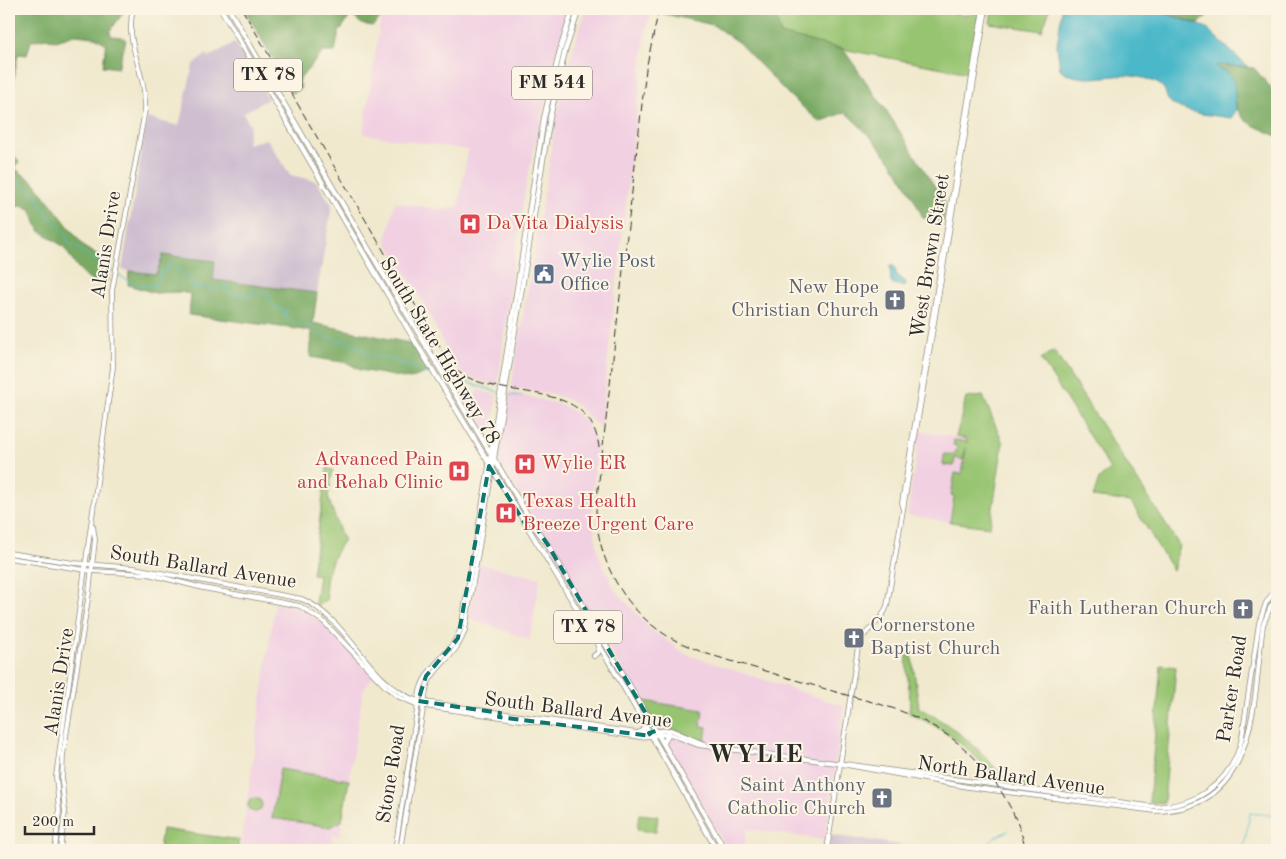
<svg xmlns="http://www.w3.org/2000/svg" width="1286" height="859" viewBox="0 0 1286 859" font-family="'Old Standard TT',serif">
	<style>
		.built { fill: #f1d0e2 }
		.industrial { fill: #cebed0 }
		.green { fill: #97c471; stroke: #61784e }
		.forest { fill: #79aa63; stroke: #526a47 }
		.water { fill: #4cb8c9; stroke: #3c727a }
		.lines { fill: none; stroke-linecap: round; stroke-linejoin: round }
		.stream { stroke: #4cb8c9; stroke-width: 1 }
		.secondary-casing { stroke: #8e8a7c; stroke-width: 5.5 }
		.primary-casing { stroke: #8e8a7c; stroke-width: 6 }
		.secondary { stroke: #fff; stroke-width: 4 }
		.primary { stroke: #fff; stroke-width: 4.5 }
		.rail { stroke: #2b2b2b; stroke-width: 1; stroke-dasharray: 8 4; stroke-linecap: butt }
		.marked { fill: none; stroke: #0f766e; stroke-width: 4; stroke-dasharray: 10 6; stroke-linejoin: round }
		.labels { text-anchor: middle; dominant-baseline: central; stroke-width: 4; stroke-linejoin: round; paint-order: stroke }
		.shield { fill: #fcf5e5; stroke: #6a6863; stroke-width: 1 }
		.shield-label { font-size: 19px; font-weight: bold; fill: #2b2b2b }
		.health-label { font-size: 20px; fill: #be3a42; stroke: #fcf5e5; text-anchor: start }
		.street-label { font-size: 20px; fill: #2b2b2b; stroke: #fcf5e5 }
		.service-label { font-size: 20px; fill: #4e5e75; stroke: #fcf5e5; text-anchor: start }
		.worship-label { font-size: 20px; fill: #5b616d; stroke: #fcf5e5; text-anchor: end }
		.district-label { font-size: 25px; font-weight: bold; letter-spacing: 1px; fill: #2b2b2b; stroke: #fcf5e5 }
	</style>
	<rect width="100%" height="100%" fill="#fcf5e5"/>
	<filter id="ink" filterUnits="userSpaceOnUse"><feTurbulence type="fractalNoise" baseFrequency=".02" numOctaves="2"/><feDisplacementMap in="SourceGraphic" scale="10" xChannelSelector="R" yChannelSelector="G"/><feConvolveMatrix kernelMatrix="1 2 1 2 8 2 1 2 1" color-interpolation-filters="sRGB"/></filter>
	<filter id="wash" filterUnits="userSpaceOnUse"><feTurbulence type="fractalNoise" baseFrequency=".0096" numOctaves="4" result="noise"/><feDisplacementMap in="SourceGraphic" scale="20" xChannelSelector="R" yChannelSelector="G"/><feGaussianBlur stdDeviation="1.12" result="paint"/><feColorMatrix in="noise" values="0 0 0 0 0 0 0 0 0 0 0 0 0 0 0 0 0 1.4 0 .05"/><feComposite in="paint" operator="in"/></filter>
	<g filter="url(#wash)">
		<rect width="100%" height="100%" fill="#f0e9ce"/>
		<g class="built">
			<polygon points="382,9 571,9 559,41 526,185 511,280 498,385 476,380 462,373 450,358 424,303 386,241 395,202 442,210 458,207 468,150 363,134"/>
			<polygon points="586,9 653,9 646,30 600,428 574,402 553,394 511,388 563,80"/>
			<polygon points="478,390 497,395 492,430 482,429 469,401 473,399"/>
			<polygon points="509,392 562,405 576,413 588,425 597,446 591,506 598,553 613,587 649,628 685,654 844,706 825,840 747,829 744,850 728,850 498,459"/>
			<polygon points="920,431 967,439 962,475 955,474 950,522 907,515"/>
			<polygon points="479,564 540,578 530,640 469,618"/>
			<polygon points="275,602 304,610 326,625 373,677 363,690 340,836 333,835 332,850 240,850"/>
		</g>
		<g class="industrial">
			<polygon points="235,42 268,99 243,113 250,125 247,144 267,139 290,175 316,181 332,205 317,293 213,280 163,255 156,274 122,270 147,118 179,126 193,65 203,57 207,54 209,57"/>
			<polygon points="831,835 873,841 937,850 829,850"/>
		</g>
		<g class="green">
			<path d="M720 9H949C958 17 969 16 980 11L969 73 768 35Z"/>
			<polygon points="992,9 1050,9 1042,31 990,23"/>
			<polygon points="1054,351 1179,545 1173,571 1131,502 1093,497 1099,479 1110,469 1041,359"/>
			<polygon points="983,396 1003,443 990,527 950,522 954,496 951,495 955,473 962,474 966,447 963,460 955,458 954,466 943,465 944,454 955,455 957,446 953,445 954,440 967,442 967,439 956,437 966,398"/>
			<path d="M327 468 333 470 328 497 341 535 344 540C334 552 320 584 328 599L317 605 315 603 319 575 312 574Z"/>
			<path d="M907 655 912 656 919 708C954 726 982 749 1006 781L1030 784 1029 789 1002 787C977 753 947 730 909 713 912 691 905 675 907 655Z"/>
			<polygon points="1161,665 1176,667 1164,803 1149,802"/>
			<path d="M645 701 703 710 701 726 707 727 705 741C688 738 676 728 658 728L643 704Z"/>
			<polygon points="280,769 349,780 342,821 330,827 272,818"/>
			<circle cx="255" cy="805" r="7"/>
			<polygon points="639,814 658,816 656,832 637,830"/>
			<polygon points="162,829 239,840 237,850 159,850"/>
		</g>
		<g class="forest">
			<polygon points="10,9 126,9 110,31 111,36 122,37 126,40 118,68 103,66 106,44 95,37 75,35 56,41 46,38 31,41 27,55 18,54 9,110 9,57 12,22"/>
			<polygon points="244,9 381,9 380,19 372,26 362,24 351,15 339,32 335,52 323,52 299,80 301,88 293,93"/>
			<path d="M661 9H759L777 20 780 34 843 49 886 110 946 204 943 222 923 218C903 173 881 145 845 112L820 122 790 96 739 43 713 25 660 13Z"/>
			<polygon points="1159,9 1214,9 1199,24 1167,14"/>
			<path d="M1216 65 1254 68 1277 95V136C1243 120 1235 123 1234 81L1219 70Z"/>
			<polygon points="9,148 19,162 14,168 35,183 85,248 110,261 107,281 92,282 86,277 74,263 64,247 39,230 31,210 22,205 9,210"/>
			<polygon points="163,255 215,261 213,280 317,293 313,323 414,344 430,371 410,379 360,370 348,363 310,357 312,331 189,315 191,294 179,292 155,293 128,285 129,271 156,274"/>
		</g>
		<g class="water">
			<path d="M1062 9H1159L1167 14 1205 27 1248 67 1216 65 1219 70 1226 71 1234 81 1236 111 1231 118C1214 115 1181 114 1168 100 1166 97 1166 92 1164 89 1159 81 1141 77 1132 76 1109 73 1081 86 1060 69L1057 46Z"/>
			<polygon points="890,266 894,266 897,275 906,282 905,287 891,283"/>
		</g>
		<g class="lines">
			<g class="stream">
				<polyline points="9,173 37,196 47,214 63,230 69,243 114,272"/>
				<path d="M117 274 135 285 154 286 159 281V272H166L169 263 179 270 182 277 187 274 192 282 189 285 198 288 202 286C216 292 213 291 228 285V292L238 295 246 294 250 298 254 290 263 294 269 293C269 304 277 309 287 311L284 314C289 323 299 325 309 325 317 336 335 341 348 341L351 345 365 350 366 354 395 360 400 365 406 364 420 372 433 375"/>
				<polyline points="451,382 458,383 463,381 498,392"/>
				<polyline points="510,395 522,396"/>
				<polyline points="981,850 995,837 1008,831"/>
				<polyline points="1245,850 1244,846 1250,813 1277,816"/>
			</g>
		</g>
	</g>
	<g filter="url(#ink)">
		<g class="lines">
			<g class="secondary-casing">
				<g id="secondary">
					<polyline points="903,506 902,503 983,9"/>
					<path d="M9 553 74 563 134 568 302 599C351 621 367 684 418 701L637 733 671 730 704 744"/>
					<path d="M9 558 92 571 148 574 203 588 300 606 324 622 385 686 399 697 418 705 640 737 670 734 698 745 836 763 968 787 1155 811C1259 811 1253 700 1263 625L1270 608 1277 596"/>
					<path d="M838 763 1148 806C1193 810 1233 783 1242 737L1259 623 1266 603 1277 587"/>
					<path d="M55 850 59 811 56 776 113 367 112 291 145 110C147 72 124 46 133 9"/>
					<polyline points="60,850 65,812 62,782 63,755 89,593 95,540 93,526"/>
					<path d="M395 850 420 691C427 664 452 655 461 628L489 466"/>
					<path d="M400 850 427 685C437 662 456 658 465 630L492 470"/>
					<path d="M827 850 858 647C864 628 880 626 887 606L986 9"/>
				</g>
			</g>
			<g class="primary-casing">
				<g id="primary">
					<polyline points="221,9 412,336 608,660 717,850"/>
					<polyline points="229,9 382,272 536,529 548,545 725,850"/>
					<polyline points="489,466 544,118 560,50 573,9"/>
					<polyline points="492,470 550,117 565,51 579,9"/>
					<polyline points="594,656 598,653 599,647"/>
					<polyline points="639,733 643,730 644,725"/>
					<polyline points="664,743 668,734"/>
				</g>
			</g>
			<use href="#secondary" class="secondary"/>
			<use href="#primary" class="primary"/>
			<g class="rail">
				<path d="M242 9 451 366C494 407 589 372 599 447"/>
				<path d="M659 9 646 69 596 507C596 559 624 610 669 637 680 643 693 648 704 653 748 666 792 679 836 692 863 700 893 706 919 719 972 743 1013 794 1026 850"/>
			</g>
		</g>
	</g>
	<path class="marked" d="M489 466 524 522 530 519 548 545 656 731 649 733 651 736 499 717 500 713 418 701 426 676 458 638Z"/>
	<defs>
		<g id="hospital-square" transform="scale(1.125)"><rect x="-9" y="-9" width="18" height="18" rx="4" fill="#e0444e" stroke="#fcf5e5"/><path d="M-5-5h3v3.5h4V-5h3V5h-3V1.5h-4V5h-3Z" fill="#fff"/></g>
		<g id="civic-square" transform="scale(1.125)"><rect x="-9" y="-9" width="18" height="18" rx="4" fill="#5c6f8a" stroke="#fcf5e5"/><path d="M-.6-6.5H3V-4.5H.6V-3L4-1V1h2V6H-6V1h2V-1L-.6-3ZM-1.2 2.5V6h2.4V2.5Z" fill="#fff"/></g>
		<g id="church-square" transform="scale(1.125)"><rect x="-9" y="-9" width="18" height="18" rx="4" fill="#6b7280" stroke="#fcf5e5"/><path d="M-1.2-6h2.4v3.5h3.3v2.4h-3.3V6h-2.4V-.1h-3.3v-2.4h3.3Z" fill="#fff"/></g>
	</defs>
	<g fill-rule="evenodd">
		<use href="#hospital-square" x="470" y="224"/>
		<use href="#civic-square" x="544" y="274"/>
		<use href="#church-square" x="895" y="300"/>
		<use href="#hospital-square" x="525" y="464"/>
		<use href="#hospital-square" x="459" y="471"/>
		<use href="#hospital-square" x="506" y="513"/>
		<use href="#church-square" x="1243" y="609"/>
		<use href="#church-square" x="854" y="638"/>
		<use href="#church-square" x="882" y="798"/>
	</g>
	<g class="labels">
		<g class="shield">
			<rect x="234" y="58.5" width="68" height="33" rx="4"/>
			<rect x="512" y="66.5" width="80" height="33" rx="4"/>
			<rect x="554" y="610.5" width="68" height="33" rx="4"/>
		</g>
		<g class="shield-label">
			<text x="268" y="75">TX 78</text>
			<text x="552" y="83">FM 544</text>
			<text x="588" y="627">TX 78</text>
		</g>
		<g class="health-label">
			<text x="486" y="224">DaVita Dialysis</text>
			<text x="443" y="460" text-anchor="end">Advanced Pain<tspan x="443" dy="23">and Rehab Clinic</tspan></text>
			<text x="541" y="464">Wylie ER</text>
			<text x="522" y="502">Texas Health<tspan x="522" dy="23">Breeze Urgent Care</tspan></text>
		</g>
		<g class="street-label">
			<text transform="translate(107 245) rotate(-81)">Alanis Drive</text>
			<text transform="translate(931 256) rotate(-81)">West Brown Street</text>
			<text transform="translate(439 351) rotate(59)">South State Highway 78</text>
			<text transform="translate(203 568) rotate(9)">South Ballard Avenue</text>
			<text transform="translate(60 682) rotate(-81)">Alanis Drive</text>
			<text transform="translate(1233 689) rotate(-81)">Parker Road</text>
			<text transform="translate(578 711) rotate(7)">South Ballard Avenue</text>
			<text transform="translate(392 774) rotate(-81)">Stone Road</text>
			<text transform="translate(1011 777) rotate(8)">North Ballard Avenue</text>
		</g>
		<g class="service-label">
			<text x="560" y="262">Wylie Post<tspan x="560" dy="23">Office</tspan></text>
		</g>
		<g class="worship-label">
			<text x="879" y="288">New Hope<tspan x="879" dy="23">Christian Church</tspan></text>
			<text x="1227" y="609">Faith Lutheran Church</text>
			<text x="870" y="626" text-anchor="start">Cornerstone<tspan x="870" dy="23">Baptist Church</tspan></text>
			<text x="866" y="786">Saint Anthony<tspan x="866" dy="23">Catholic Church</tspan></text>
		</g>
		<g class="district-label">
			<text x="756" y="755">WYLIE</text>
		</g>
	</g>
	<rect width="1286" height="859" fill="none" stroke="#fcf5e5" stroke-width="30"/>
	<path d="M25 826v8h69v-8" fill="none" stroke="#2b2b2b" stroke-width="2.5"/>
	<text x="32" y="826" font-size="15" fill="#2b2b2b" stroke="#fcf5e5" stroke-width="4" paint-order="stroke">200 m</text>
</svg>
